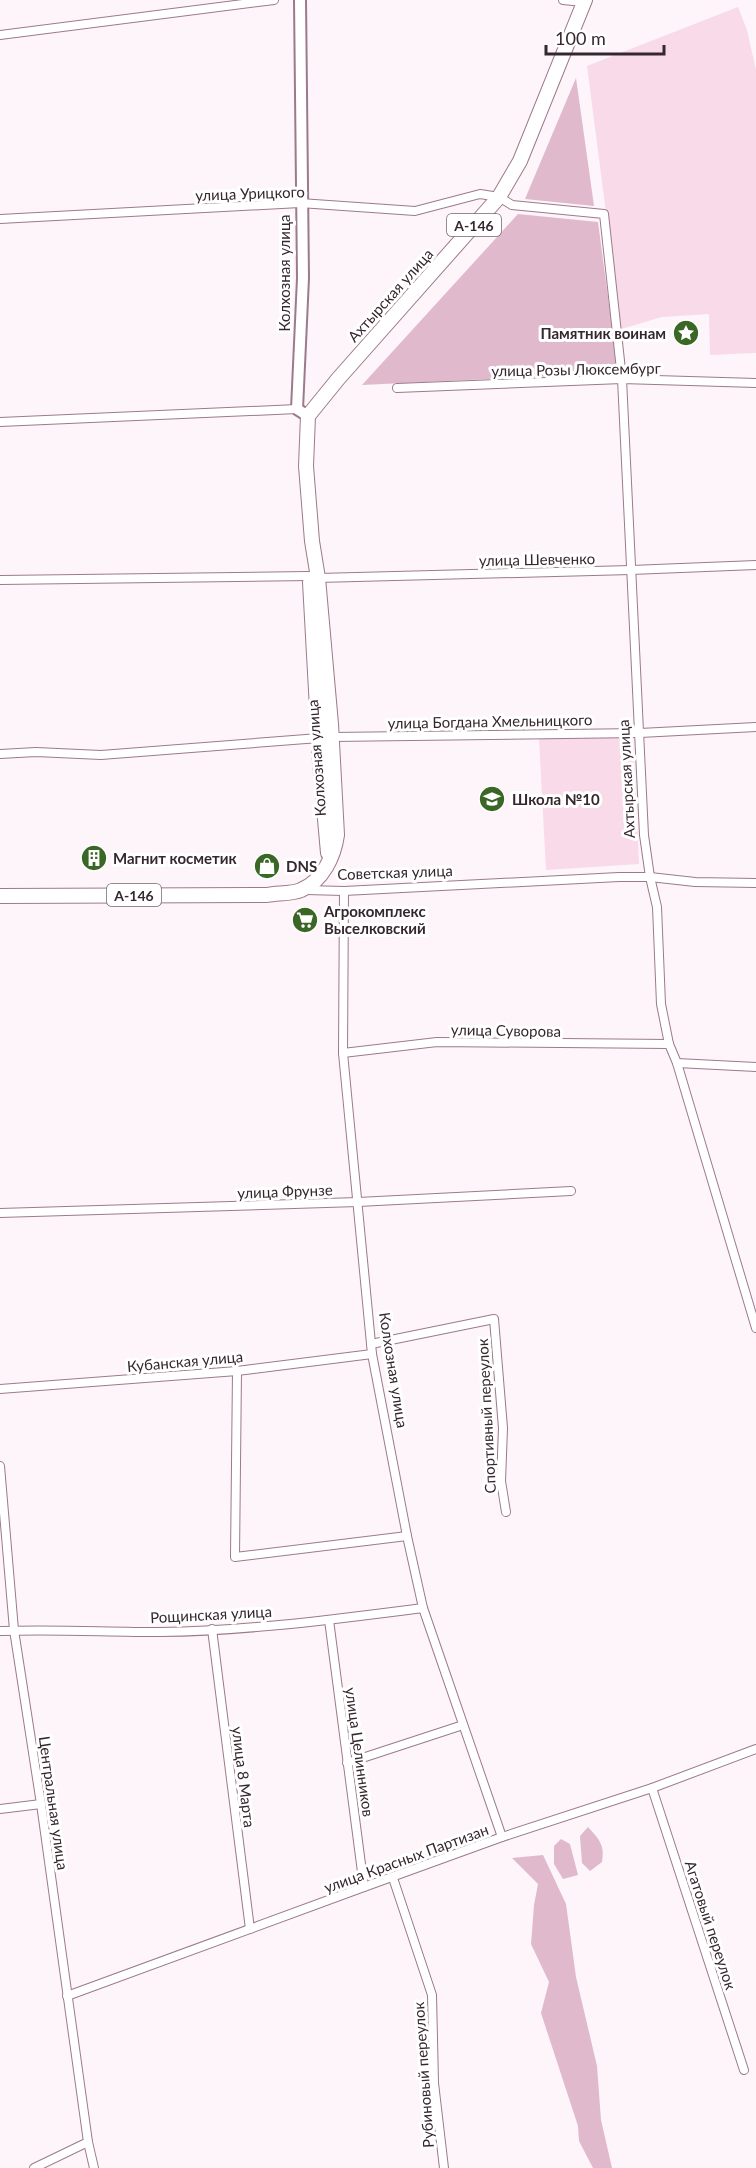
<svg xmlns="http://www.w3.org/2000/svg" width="756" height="2168" viewBox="0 0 756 2168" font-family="Lato,sans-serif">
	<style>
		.green { fill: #f8dae9 }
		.forest { fill: #e0b9cc }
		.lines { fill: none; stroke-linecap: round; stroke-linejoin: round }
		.street-casing { stroke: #9c7a8b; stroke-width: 10 }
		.secondary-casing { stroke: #9c7a8b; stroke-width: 14 }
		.highway-casing { stroke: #9c7a8b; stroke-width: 16 }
		.street { stroke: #fff; stroke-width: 8 }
		.secondary { stroke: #fff; stroke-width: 10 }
		.highway { stroke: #fff; stroke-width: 14 }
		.labels { text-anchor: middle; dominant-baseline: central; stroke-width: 6; stroke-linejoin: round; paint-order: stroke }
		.shield { fill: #fff; stroke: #72686d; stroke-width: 1.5 }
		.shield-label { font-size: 14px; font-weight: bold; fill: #35272e }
		.street-label { font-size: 15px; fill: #35272e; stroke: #fff }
		.poi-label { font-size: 15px; font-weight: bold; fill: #35272e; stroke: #fff; text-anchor: start }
	</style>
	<rect width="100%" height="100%" fill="#fdf5f9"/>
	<g class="green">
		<polygon points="738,7 747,30 756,70 756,353 710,355 709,314 662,317 621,329 587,66"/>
		<polygon points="633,736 639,864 546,870 539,738"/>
	</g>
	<g class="forest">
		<polygon points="576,78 594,206 525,199"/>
		<polygon points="518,214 598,222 618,373 362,385"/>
		<path d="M588 1827C599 1839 605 1845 602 1862L590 1871 582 1863 580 1836Z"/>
		<polygon points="561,1839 570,1844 578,1875 563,1879 554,1864 554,1846"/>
		<polygon points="543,1855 566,1904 576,1977 597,2066 601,2120 612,2168 593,2168 579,2141 578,2126 541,2013 549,1982 531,1944 534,1905 538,1884 512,1858"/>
	</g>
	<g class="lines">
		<g class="street-casing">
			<g id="street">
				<polyline points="563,0 584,2"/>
				<polyline points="0,35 274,0"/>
				<polyline points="0,219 300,203 415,211 480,194 499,197 512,205 604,214 622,379 644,835 650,877 657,907 661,1004 669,1044 677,1063 756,1328"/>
				<polyline points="397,388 622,379 756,383"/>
				<polyline points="0,422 297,409"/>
				<polyline points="318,578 631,570 756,565"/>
				<polyline points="0,580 309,576"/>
				<polyline points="332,737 640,733 756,727"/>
				<polyline points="0,754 36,752 101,755 319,738"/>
				<polyline points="306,890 344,891 619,877 650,877 695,882 756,883"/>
				<polyline points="344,891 343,1053 372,1354 407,1536 423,1608 502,1837"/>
				<polyline points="343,1053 437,1042 669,1044"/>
				<polyline points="677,1063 756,1067"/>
				<polyline points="0,1213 358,1202 571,1191"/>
				<polyline points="371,1344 494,1319 503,1428 501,1481 506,1512"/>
				<polyline points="237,1371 235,1557 407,1536"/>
				<polyline points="0,1389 237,1371 372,1354"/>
				<polyline points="0,1466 14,1630 41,1804 88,2142 94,2168"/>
				<polyline points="329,1620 364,1887"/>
				<polyline points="212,1629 250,1929"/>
				<path d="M0 1631C53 1629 106 1632 160 1632 248 1631 336 1619 423 1608"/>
				<polyline points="347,1763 463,1725"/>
				<polyline points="652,1788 744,2070"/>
				<polyline points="0,1809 41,1804"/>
				<polyline points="393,1878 432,1995 434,2083 444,2168"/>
				<polyline points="67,1996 364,1887 502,1837 652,1788 756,1749"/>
				<polyline points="34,2168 88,2142"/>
			</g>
		</g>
		<g class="secondary-casing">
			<polyline id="secondary" points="300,0 303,278 297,409 308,416"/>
		</g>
		<g class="highway-casing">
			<g id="highway">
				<polyline points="310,582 320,763 328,853"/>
				<path d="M0 896 267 895C277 893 292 894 301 890 323 881 334 856 337 835L331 724 318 578 312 541 306 466 308 416 338 379 499 197 520 161 585 0"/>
			</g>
		</g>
		<use href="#street" class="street"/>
		<use href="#secondary" class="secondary"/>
		<use href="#highway" class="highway"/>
	</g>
	<defs>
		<g id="sight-disc" transform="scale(1.35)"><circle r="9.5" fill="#3a6725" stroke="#fff"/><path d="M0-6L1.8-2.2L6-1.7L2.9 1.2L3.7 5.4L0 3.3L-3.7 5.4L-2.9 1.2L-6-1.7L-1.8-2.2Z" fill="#fff"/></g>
		<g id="school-disc" transform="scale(1.35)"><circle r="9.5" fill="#3a6725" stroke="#fff"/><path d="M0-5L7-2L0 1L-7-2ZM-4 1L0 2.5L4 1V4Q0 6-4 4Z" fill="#fff"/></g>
		<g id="building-disc" transform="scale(1.35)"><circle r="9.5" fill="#3a6725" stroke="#fff"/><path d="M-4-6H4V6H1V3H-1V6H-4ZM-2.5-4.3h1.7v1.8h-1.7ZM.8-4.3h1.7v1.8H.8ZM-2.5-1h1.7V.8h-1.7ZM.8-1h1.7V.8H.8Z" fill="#fff"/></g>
		<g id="shop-disc" transform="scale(1.35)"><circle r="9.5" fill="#3a6725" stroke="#fff"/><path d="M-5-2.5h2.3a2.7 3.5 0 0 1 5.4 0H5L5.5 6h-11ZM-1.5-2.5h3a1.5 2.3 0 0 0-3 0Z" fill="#fff"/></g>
		<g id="supermarket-disc" transform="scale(1.35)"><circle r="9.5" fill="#3a6725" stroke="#fff"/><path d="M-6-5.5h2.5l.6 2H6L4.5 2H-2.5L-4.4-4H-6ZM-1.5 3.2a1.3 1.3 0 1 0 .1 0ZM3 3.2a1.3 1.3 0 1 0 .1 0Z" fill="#fff"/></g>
	</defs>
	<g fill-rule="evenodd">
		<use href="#sight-disc" x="686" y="333"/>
		<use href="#school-disc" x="492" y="799"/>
		<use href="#building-disc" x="94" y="858"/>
		<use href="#shop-disc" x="267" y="866"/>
		<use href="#supermarket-disc" x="305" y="920"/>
	</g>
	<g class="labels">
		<g class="shield">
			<rect x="447" y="214" width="54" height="22" rx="4.5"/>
			<rect x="107" y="884" width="54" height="22" rx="4.5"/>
		</g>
		<g class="shield-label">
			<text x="474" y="225">А-146</text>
			<text x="134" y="895">А-146</text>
		</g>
		<g class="street-label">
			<text transform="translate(250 193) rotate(-2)">улица Урицкого</text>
			<text transform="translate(284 273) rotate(-90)">Колхозная улица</text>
			<text transform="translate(390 295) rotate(-48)">Ахтырская улица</text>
			<text transform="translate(576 369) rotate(-1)">улица Розы Люксембург</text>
			<text transform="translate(537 559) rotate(-1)">улица Шевченко</text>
			<text transform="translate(490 721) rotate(-1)">улица Богдана Хмельницкого</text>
			<text transform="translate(316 758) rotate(-94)">Колхозная улица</text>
			<text transform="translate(626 779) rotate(-93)">Ахтырская улица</text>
			<text transform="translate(395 872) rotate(-2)">Советская улица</text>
			<text transform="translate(506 1030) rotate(1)">улица Суворова</text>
			<text transform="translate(285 1191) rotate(-2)">улица Фрунзе</text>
			<text transform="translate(185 1361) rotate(-5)">Кубанская улица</text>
			<text transform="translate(394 1370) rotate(81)">Колхозная улица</text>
			<text transform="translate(486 1416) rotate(-93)">Спортивный переулок</text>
			<text transform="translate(211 1614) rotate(-3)">Рощинская улица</text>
			<text transform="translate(360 1752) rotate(82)">улица Целинников</text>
			<text transform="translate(244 1777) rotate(83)">улица 8 Марта</text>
			<text transform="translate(54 1803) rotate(82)">Центральная улица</text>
			<text transform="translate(406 1858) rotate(-20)">улица Красных Партизан</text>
			<text transform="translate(711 1925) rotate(72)">Агатовый переулок</text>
			<text transform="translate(423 2075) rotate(-94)">Рубиновый переулок</text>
		</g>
		<g class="poi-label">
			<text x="666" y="333" text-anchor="end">Памятник воинам</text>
			<text x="512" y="799">Школа №10</text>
			<text x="113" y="858">Магнит косметик</text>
			<text x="286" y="866">DNS</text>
			<text x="324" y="911">Агрокомплекс<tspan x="324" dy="17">Выселковский</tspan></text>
		</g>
	</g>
	<path d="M546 45v9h118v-9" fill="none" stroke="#35272e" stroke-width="3"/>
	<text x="555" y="45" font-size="18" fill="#35272e" stroke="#ffffff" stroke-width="4.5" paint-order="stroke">100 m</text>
</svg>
